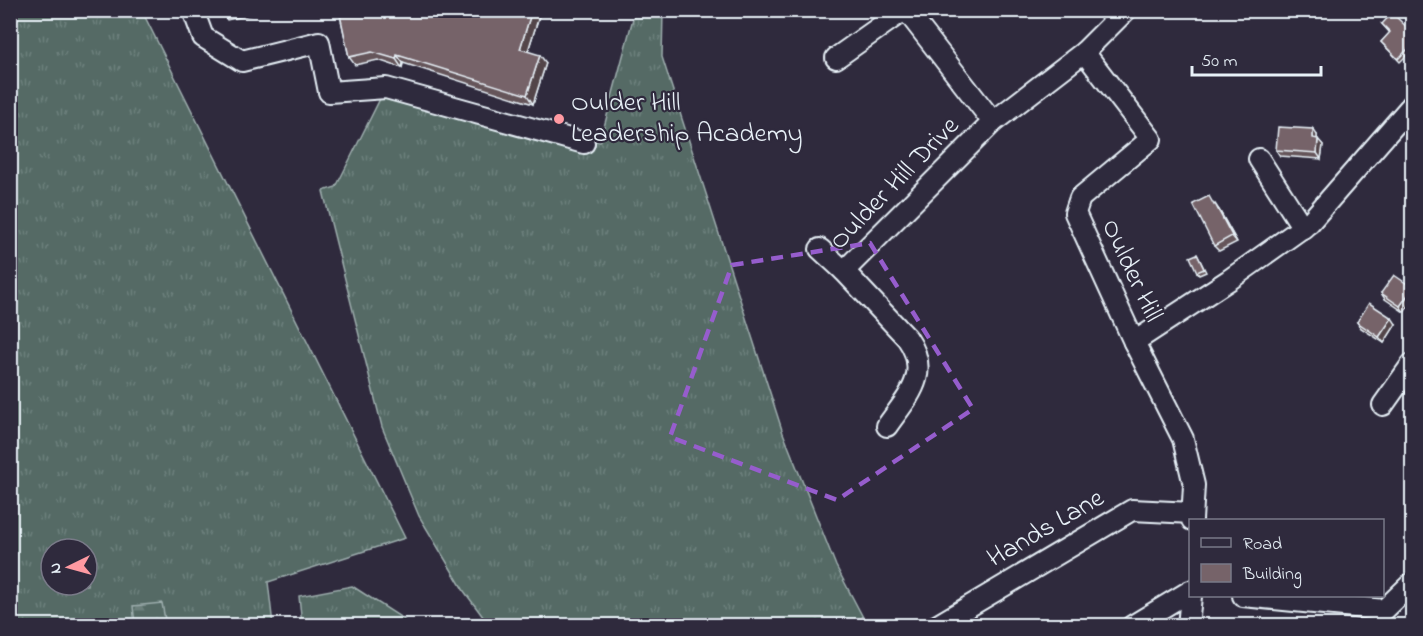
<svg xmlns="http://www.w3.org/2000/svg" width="1423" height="636" viewBox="0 0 1423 636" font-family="'Indie Flower',sans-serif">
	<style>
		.grass { fill: url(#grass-tufts); stroke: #9eaeae; stroke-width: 1.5; fill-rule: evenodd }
		.forest { fill: url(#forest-firs); stroke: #9eaeae; stroke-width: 1.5 }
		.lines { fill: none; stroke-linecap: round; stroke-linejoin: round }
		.minor-casing { stroke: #e8f1f8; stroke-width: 24 }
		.minor { stroke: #2f2a3d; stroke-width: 20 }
		.wall { fill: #65555a; stroke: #e8f1f8; stroke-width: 1.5 }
		.shaded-wall { fill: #53454a; stroke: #e8f1f8; stroke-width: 1.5 }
		.building { fill: #766369; stroke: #e8f1f8; stroke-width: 1.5 }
		.marked { fill: none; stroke: #965dcd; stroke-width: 4.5; stroke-dasharray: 12 8; stroke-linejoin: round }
		.poi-dot { fill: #ff9aa2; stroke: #2f2a3d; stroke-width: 2 }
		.labels { text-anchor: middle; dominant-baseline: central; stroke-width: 4.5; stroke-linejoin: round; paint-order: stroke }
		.poi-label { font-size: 27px; fill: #e8f1f8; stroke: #2f2a3d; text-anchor: start }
		.street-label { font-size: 27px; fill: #e8f1f8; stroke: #2f2a3d }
	</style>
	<defs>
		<pattern id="grass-tufts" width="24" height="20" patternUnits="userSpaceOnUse" patternTransform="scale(1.5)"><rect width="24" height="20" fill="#546a65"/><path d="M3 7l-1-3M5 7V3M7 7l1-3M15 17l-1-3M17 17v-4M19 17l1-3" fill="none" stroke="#6d807c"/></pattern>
		<pattern id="forest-firs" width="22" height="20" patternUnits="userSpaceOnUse" patternTransform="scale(1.5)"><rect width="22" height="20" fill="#546a65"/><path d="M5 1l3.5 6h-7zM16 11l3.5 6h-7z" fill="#6d807c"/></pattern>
	</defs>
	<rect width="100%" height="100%" fill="#2f2a3d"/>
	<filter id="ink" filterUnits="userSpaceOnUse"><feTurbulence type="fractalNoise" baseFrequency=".0167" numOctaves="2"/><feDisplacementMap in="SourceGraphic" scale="12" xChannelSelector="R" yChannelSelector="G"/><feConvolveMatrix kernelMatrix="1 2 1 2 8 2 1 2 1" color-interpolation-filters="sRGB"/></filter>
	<g filter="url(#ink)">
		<g class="grass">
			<path d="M10 11H142L405 538 268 582 273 625H11ZM51 549H87V585H51Z"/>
			<polygon points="635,11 663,11 662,57 783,433 836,566 867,625 489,625 464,591 419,516 382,427 323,191 336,187 387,85 600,142"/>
			<polygon points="352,586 402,618 409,625 302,625 299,596"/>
		</g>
		<polygon class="forest" points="162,603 166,625 135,625 133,606"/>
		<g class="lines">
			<g class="minor-casing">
				<g id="minor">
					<polyline points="193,10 203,37 242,61 319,42 329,92 386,88 584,143"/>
					<polyline points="906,10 993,122"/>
					<polyline points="1084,52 1151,139 1080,198 1075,213 1134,342 1183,439 1194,485 1192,520"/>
					<polyline points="836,58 904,10"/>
					<polyline points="1259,159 1303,228"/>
					<polyline points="820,249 844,271"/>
					<polyline points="1134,342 1229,280 1309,223 1412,105"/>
					<polyline points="1383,405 1412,364"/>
					<path d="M887 426C908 396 932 374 907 338L844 271 993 122 1084 52 1126 10"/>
					<polyline points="1243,596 1384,610 1412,583"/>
					<polyline points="936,626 1132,510 1192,513"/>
					<polyline points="1132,626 1190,591"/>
					<polyline points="1188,626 1191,596"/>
				</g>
			</g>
			<use href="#minor" class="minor"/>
		</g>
		<g class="wall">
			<polygon points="221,10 271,10 227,20"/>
			<polygon points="339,10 541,10 528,51 546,63 533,104 403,63 402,68 378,60 355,65 349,57"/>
			<polygon points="1382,24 1413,33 1413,49 1400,62 1381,42 1390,33"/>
			<polygon points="1317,135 1317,139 1323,145 1321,159 1280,156 1276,150"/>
			<polygon points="1214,205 1219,210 1237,242 1219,251 1214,246"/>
			<polygon points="1197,254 1206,272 1199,275 1197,272"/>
			<polygon points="1413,288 1413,300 1404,312 1385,299 1381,293"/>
			<polygon points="1357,322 1396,324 1384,343 1361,328"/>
		</g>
		<g class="shaded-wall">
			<polygon points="532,10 541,10 526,57 520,49"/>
			<polygon points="397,55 403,63 402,68 396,59"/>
			<polygon points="540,55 546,63 533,104 527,95"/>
			<polygon points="1313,129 1317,135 1317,144 1313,138"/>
			<polygon points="1318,139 1323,145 1321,159 1317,153"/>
			<polygon points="1215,204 1219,210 1237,242 1232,236"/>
			<polygon points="1413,288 1413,300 1404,312 1400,306"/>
			<polygon points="1392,318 1396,324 1384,343 1379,337"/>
		</g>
		<g class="building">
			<polygon points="339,10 532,10 520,49 540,55 527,95 397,55 396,59 372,52 349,57"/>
			<polygon points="1409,10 1413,10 1413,23 1404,15"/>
			<polygon points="1392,13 1413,33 1413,44 1398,59 1381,42 1390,32 1382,24"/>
			<polygon points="1278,127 1313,129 1313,138 1318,139 1317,153 1276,150"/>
			<polygon points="1209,196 1214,205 1215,204 1232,236 1214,246 1193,204"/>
			<polygon points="1197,254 1204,269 1197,272 1190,257"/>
			<polygon points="1394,275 1413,288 1400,306 1381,293"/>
			<polygon points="1369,303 1392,318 1379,337 1357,322"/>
		</g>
	</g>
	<path class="marked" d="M870 243 973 409 837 500 670 437 732 265Z"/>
	<circle class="poi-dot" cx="559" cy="119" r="6"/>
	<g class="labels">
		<g class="poi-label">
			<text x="571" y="103">Oulder Hill<tspan x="571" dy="31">Leadership Academy</tspan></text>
		</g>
		<g class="street-label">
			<text transform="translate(895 184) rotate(-46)">Oulder Hill Drive</text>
			<text transform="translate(1131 271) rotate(65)">Oulder Hill</text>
			<text transform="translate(1046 529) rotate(-30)">Hands Lane</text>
		</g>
	</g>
	<rect width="1423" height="636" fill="none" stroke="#2f2a3d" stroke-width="36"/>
	<rect x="18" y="18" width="1387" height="600" fill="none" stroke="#e8f1f8" stroke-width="2" filter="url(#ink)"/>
	<rect x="1189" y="519" width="195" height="78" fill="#2f2a3d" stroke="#797a88" stroke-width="1.5"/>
	<rect x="1201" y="538" width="30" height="9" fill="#2f2a3d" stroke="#797a88" stroke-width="1.5"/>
	<text x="1243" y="549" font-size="18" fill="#e8f1f8">Road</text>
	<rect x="1201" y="564" width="30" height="18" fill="#766369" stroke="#797a88" stroke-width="1.5"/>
	<text x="1243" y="579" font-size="18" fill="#e8f1f8">Building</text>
	<g transform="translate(69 567) rotate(265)"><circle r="28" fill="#2f2a3d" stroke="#797a88" stroke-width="1.5"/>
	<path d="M0-4.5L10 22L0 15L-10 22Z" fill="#ff9aa2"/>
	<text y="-9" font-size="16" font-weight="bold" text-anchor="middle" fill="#e8f1f8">N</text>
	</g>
	<path d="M1192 66v9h129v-9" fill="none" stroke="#e8f1f8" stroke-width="3"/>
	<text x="1201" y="66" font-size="18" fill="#e8f1f8" stroke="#2f2a3d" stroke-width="4.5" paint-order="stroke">50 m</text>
</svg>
